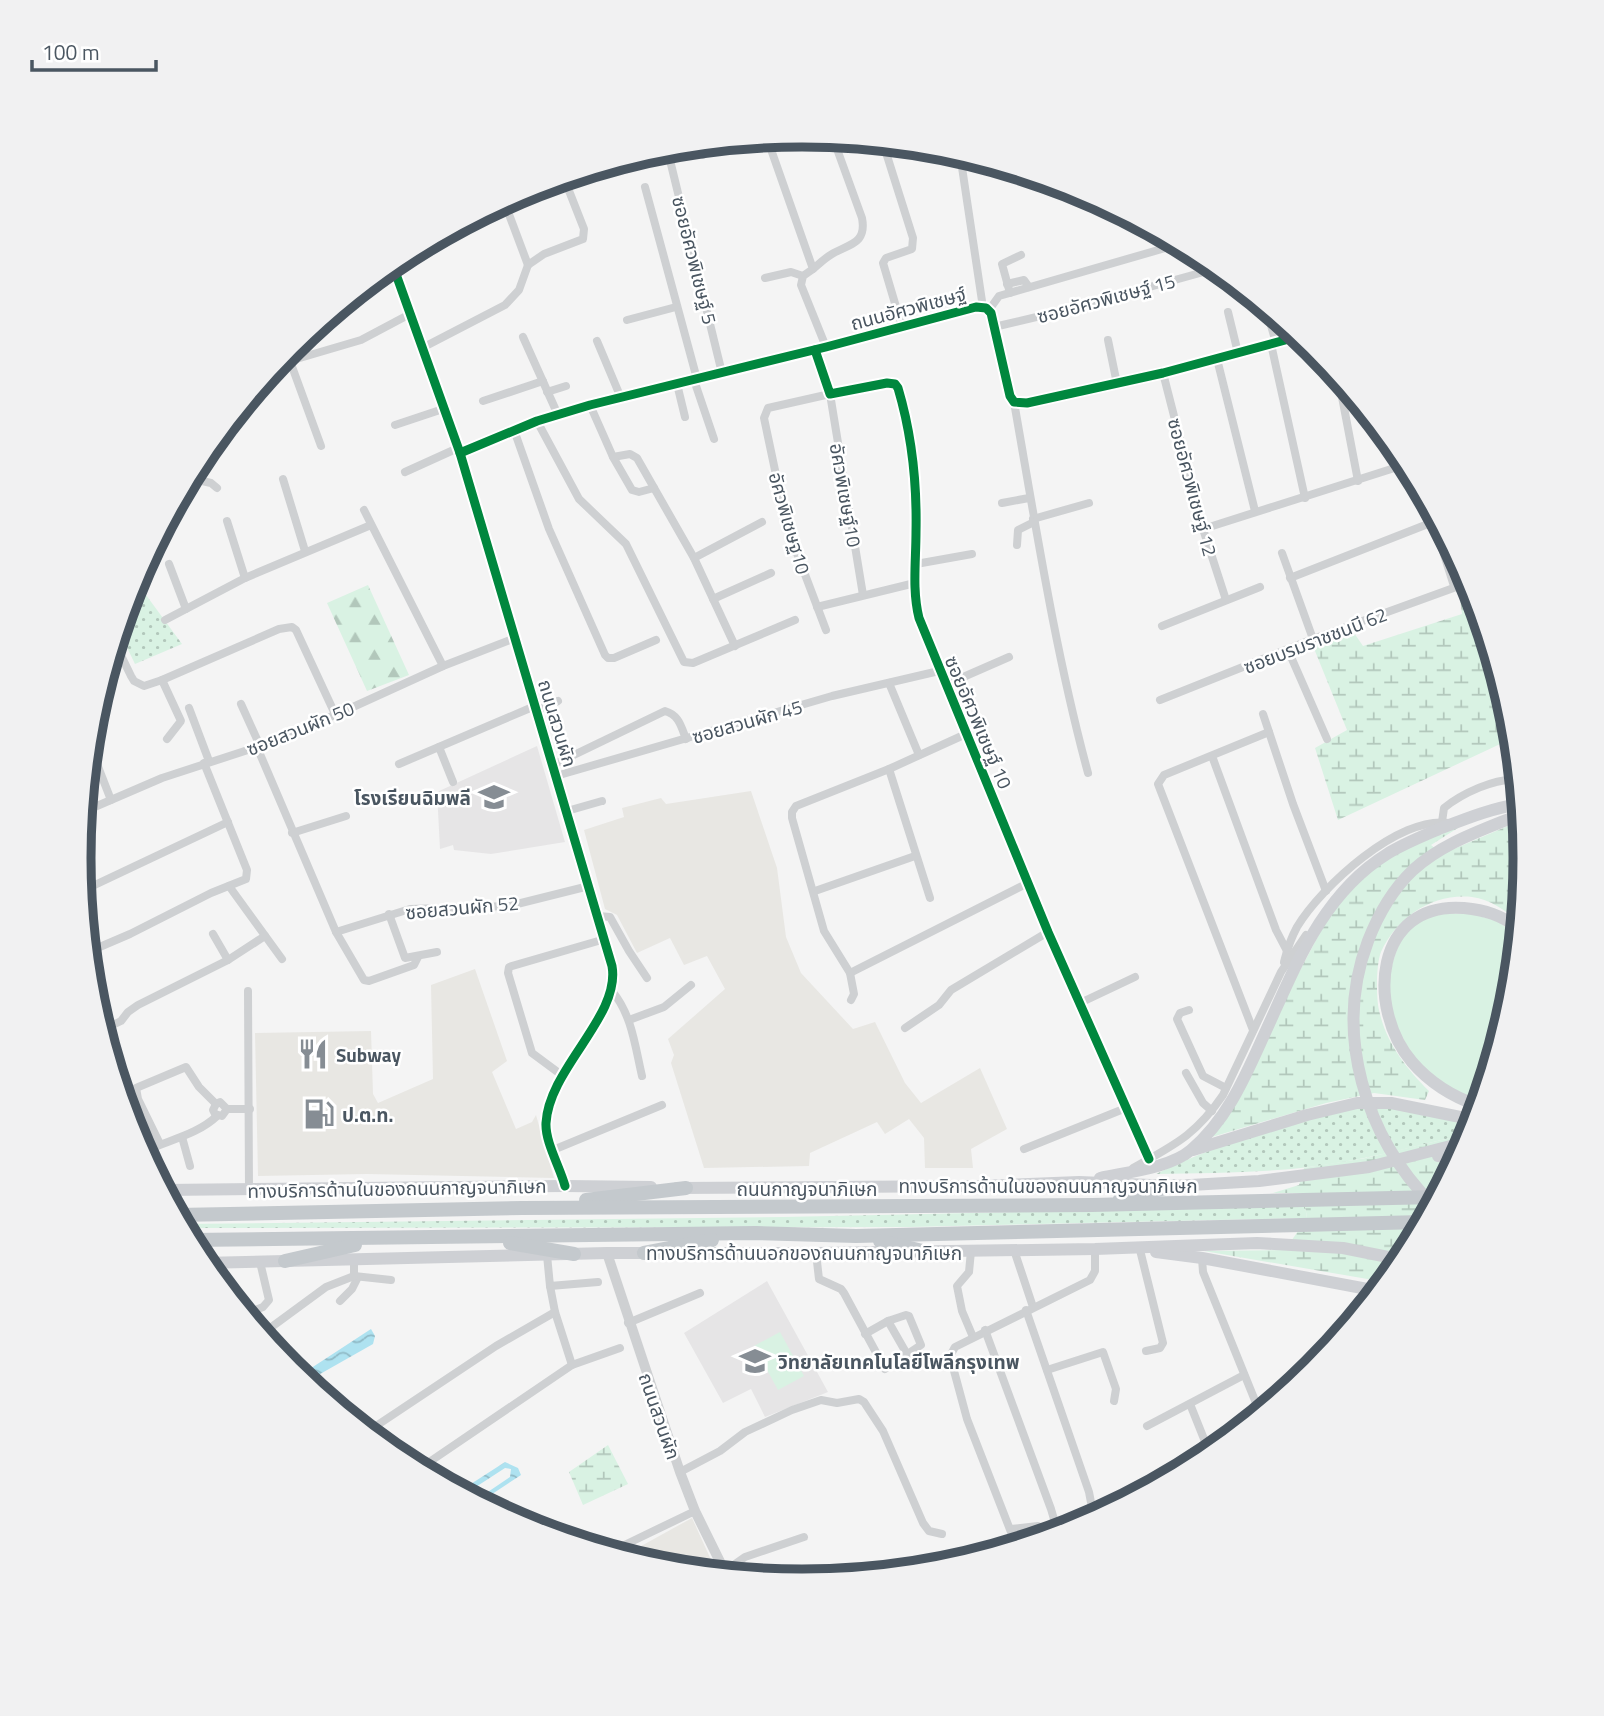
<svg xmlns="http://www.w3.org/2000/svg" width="1604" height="1716" viewBox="0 0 1604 1716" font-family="'Titillium Web','Noto Sans Thai',sans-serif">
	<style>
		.commercial { fill: #e8e7e3 }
		.education { fill: #e6e5e6 }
		.grass { fill: url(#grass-dots) }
		.forest { fill: url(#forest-firs) }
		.wetland { fill: url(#wetland-marsh) }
		.park { fill: #d9f2e3 }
		.water { fill: url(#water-waves) }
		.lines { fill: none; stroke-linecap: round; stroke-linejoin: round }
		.minor { stroke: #ced0d2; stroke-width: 8 }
		.tertiary { stroke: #ced0d2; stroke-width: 10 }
		.secondary { stroke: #ced0d4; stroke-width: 12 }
		.trunk { stroke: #c4c9cd; stroke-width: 14 }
		.cycleway-casing { stroke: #fff; stroke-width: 13 }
		.cycleway { stroke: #00873e; stroke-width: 9 }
		.labels { text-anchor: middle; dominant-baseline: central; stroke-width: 5; stroke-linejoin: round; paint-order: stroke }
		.street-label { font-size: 19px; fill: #4a5661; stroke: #fff }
		.poi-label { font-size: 19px; font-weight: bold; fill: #4a5661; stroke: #fff; text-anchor: start }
		.rim { fill: none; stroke: #4a5661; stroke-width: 9 }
	</style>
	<defs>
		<pattern id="grass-dots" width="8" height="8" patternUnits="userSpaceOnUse" patternTransform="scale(1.75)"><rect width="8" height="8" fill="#d9f2e3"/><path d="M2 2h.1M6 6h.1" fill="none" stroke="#b2c7bb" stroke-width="1.8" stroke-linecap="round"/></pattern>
		<pattern id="forest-firs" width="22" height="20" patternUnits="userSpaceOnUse" patternTransform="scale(1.75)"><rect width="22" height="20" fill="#d9f2e3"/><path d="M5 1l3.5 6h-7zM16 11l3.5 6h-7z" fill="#b2c7bb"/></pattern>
		<pattern id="wetland-marsh" width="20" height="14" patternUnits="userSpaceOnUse" patternTransform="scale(1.75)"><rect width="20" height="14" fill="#d9f2e3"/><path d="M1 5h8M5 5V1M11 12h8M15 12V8" fill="none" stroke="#b2c7bb"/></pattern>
		<pattern id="water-waves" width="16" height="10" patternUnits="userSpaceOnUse" patternTransform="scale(1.75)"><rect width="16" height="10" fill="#aee2f0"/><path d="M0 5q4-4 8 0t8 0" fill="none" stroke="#90bac6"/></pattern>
	</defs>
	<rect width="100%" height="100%" fill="#f4f4f4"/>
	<g class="commercial">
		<polygon points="751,791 777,868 786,937 801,973 853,1029 875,1022 905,1083 921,1103 980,1068 1007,1129 971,1149 973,1168 925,1168 924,1138 909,1119 885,1134 877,1122 810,1153 809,1166 704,1168 671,1063 674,1055 668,1039 725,989 707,956 684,965 670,938 637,953 617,915 605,909 584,830 624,817 622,808 661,798 666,804"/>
		<polygon points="475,969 507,1061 492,1072 516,1129 532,1122 536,1115 554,1178 367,1174 258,1176 255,1033 371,1031 373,1094 378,1103 433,1079 431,985"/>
		<polygon points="692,1518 717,1573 661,1567 623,1556"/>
	</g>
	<g class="education">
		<polygon points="537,746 565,842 491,854 454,850 453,845 440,849 437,792"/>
		<polygon points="767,1281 828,1392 765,1417 751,1389 723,1403 684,1333"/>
	</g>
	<g class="grass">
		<polygon points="135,580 182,644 135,664 119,631"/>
		<path d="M1377 1104 1473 1125 1471 1133C1415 1146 1359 1162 1301 1168 1253 1173 1204 1173 1156 1174 1225 1140 1301 1120 1377 1104Z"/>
		<polygon points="1305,1206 1307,1218 910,1227 228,1228 184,1228 181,1224 783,1217"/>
	</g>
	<polygon class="forest" points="368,585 409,675 367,691 327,603"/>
	<g class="wetland">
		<polygon points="1472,587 1511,717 1513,738 1338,820 1315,748 1347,730 1313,646 1352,630 1363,646 1462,614 1459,591"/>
		<path d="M1522 820 1525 858 1519 921C1505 911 1490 899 1472 897 1433 893 1397 917 1381 952 1376 964 1376 997 1379 1010 1386 1043 1406 1068 1429 1091L1425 1100 1374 1093 1326 1103 1212 1137 1334 906 1380 862 1423 840 1461 826 1431 845 1442 854Z"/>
		<polygon points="1471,1133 1403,1260 1385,1282 1204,1251 1285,1250 1307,1218 1303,1193 1273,1193 1299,1185 1304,1168 1366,1158"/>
		<polygon points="608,1445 628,1484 583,1505 569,1472"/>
	</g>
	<g class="park">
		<path d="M1472 914 1497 921 1518 936 1511 999 1480 1103C1459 1095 1436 1083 1421 1066 1413 1058 1398 1030 1394 1019 1383 985 1392 930 1429 916 1441 912 1459 914 1472 914Z"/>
		<polygon points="780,1332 804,1376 778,1390 754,1346"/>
	</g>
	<g class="water">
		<polygon points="371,1329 375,1336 373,1344 306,1382 299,1376"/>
		<polygon points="505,1462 518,1468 521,1475 480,1502 476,1500 510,1477 511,1469 505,1468 465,1494 460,1491"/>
	</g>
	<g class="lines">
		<g class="minor">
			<polyline points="767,138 813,269 803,276 801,285 826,347"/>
			<polyline points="883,143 913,238 912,249 886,258 883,263 902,327"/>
			<polyline points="700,145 703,155"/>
			<polyline points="667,148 722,373"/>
			<polyline points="960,154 982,301 981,307"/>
			<polyline points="645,187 697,379"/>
			<polyline points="504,201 528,265"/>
			<path d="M813 269C819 264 825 258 832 254 849 244 867 244 862 218L833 138"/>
			<polyline points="765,278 791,272 803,276"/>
			<polyline points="1007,284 1024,280 1029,287"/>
			<polyline points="1010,293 1002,264 1021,255"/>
			<polyline points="1266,308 1276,343"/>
			<polyline points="989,310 999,296 1179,244"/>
			<polyline points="1228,312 1238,353"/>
			<polyline points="627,320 676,307"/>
			<polyline points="994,327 1070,309 1218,268"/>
			<polyline points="523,337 558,415"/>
			<polyline points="1108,340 1117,384"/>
			<polyline points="597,341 621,398"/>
			<polyline points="1271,344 1305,498"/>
			<polyline points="422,348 505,305 519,290 528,265 544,254 583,239 584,229 564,178"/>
			<path d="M815 350 830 394 887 383 895 384 898 388C912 435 917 484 916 532 916 561 912 590 919 618L1048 932 1149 1159"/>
			<polyline points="1217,359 1255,511"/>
			<polyline points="290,361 321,446"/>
			<polyline points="276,365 361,340 410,314"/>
			<polyline points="1163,373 1203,529 1226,600"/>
			<polyline points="1338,376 1358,481"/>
			<polyline points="694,380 714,439"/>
			<polyline points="677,384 685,417"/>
			<polyline points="547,392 566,386"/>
			<polyline points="483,401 543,381"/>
			<path d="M1014 402C1036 527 1055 651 1088 773"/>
			<polyline points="590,405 613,457 630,454 637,458 694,558 735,646"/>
			<polyline points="537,421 579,499 626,544 684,662 693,663 795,620"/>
			<polyline points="395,425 443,409"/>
			<polyline points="514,430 549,529 605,655 608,658 614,658 656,640"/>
			<polyline points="613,457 632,490 639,492 654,488"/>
			<polyline points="405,472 458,448"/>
			<polyline points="189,478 211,483 217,488"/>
			<polyline points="283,479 305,551"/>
			<polyline points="1426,498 1454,586"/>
			<polyline points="1002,503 1029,498"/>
			<polyline points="364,510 443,666"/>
			<polyline points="1033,519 1089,503"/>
			<polyline points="227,521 245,578"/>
			<polyline points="1203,529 1407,464"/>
			<polyline points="1017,545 1018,530 1034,522"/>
			<polyline points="1282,553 1313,639"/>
			<polyline points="694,558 762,522"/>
			<polyline points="169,564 186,609"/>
			<polyline points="916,564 972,554"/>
			<polyline points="1290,578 1433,522"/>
			<polyline points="713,599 771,573"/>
			<polyline points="817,607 915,583"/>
			<polyline points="165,620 245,578 371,525"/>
			<polyline points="1162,626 1260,587"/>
			<polyline points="826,630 787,527 764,418 768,408 830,394 863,595"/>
			<polyline points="115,643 131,676 134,681 144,686 162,680 279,629 292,627 296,630 335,714"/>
			<polyline points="1288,650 1327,739"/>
			<polyline points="110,660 121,656"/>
			<polyline points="162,680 181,721 167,739"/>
			<polyline points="889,683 919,755"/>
			<polyline points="945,685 1009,657"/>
			<polyline points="1160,700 1313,639 1470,582"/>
			<polyline points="241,704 260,746"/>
			<polyline points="189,708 209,761"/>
			<polyline points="536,711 558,701"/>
			<polyline points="1263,714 1293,804 1326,891"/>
			<polyline points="90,746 111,800"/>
			<polyline points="257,747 336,932 364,980 369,981 414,965 418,957"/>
			<polyline points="439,747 453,782"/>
			<polyline points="1212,756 1276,930 1287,951"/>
			<polyline points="399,764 535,706"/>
			<path d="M553 765 665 711C679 715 681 726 686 739"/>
			<polyline points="889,769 930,898"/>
			<polyline points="556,776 832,696 939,671"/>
			<polyline points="567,811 602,801"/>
			<polyline points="83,812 162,778 257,747 342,712 443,666 515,638"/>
			<path d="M1442 822 1444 808C1461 794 1496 777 1518 780"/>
			<polyline points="292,833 346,816"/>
			<polyline points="229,886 282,959"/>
			<polyline points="82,891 228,822"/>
			<polyline points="815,891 915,856"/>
			<polyline points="389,914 405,958 437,952"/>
			<polyline points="598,916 610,917 629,951 647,978"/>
			<polyline points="336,932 410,909 509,906 589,886"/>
			<polyline points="213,934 228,960"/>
			<polyline points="88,952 130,934 211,893 246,879 247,870 204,763"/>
			<path d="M1284 962C1287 950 1291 938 1297 927 1321 887 1399 815 1449 823"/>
			<polyline points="850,973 1028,883"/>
			<polyline points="248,991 249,1189"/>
			<path d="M612 991C632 1015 635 1046 642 1076"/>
			<polyline points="851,1000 854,994 850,973 824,931 792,818 792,812 796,806 889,769 966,734"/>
			<polyline points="1080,1003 1135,977"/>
			<polyline points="1189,1010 1180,1013 1177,1019 1203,1076 1226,1088"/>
			<polyline points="629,1020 664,1007 691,985"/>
			<polyline points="905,1028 939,1005 951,990 1048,932"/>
			<polyline points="102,1030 121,1021 128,1012 138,1005 228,960 265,936"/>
			<polyline points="1253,1030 1158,784 1164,775 1269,732"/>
			<polyline points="1186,1073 1203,1103 1212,1111"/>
			<polyline points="563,1076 532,1053 508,973 509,967 605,939"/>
			<polyline points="227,1109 222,1116 215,1114 213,1110 216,1104 220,1102 227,1109 250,1109"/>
			<polyline points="182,1137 190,1166"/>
			<polyline points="160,1144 138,1099 136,1088 186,1067 199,1087 216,1104"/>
			<polyline points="1024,1149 1126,1108"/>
			<polyline points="553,1150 662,1105"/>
			<path d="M143 1152C168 1140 197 1135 217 1116"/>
			<path d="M1133 1168C1174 1145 1196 1135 1223 1095L1281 972 1306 935"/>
			<polyline points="1014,1250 1033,1307"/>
			<polyline points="1140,1250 1163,1343 1160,1348 1146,1351"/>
			<polyline points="971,1251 969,1272 957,1286 962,1311 973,1337"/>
			<polyline points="816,1253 819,1279 841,1289 844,1293 885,1369 921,1345 909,1316 906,1315 888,1321 865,1334"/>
			<polyline points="547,1255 550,1286 598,1282"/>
			<polyline points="1202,1258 1203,1272 1260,1413"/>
			<polyline points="354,1276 391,1280"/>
			<polyline points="550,1286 555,1312 572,1365"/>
			<polyline points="340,1301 352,1289 358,1277"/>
			<polyline points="1026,1310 1089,1492 1094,1518"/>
			<polyline points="245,1314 263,1307 269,1300 260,1262"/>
			<polyline points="888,1321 908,1356"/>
			<polyline points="628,1323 700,1293"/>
			<polyline points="985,1330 1051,1509 1058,1533"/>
			<polyline points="262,1334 326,1287 354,1276 354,1260"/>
			<polyline points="1047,1370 1103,1352 1116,1389 1114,1401"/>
			<polyline points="1190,1404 1210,1454"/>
			<polyline points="1147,1426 1244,1375"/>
			<polyline points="367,1432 496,1346 555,1312"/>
			<polyline points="419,1469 572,1365 620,1348"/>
			<polyline points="680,1472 720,1451 745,1432 792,1410 821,1400 837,1403 859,1399 864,1402 883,1431 923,1523 929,1531 942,1534"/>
			<polyline points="1011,1529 1038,1526 1052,1534"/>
			<polyline points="1016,1545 967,1419 950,1356 955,1347 1090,1280 1095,1271 1095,1249"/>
			<polyline points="610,1552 695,1511"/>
			<polyline points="725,1571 745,1557 804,1537"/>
		</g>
		<g class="tertiary">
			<path d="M392 263 460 453 612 966C621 1016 549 1068 546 1123 545 1142 560 1167 565 1186"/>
			<polyline points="460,453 537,421 590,405 826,347 976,307 986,308 991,313 1010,396 1014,402 1027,403 1163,373 1300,336"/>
			<polyline points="607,1253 680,1472 695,1511 726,1574"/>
		</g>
		<g class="secondary">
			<path d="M1479 1106C1453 1097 1430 1083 1412 1062 1366 1008 1374 901 1464 908 1485 910 1501 915 1518 928"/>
			<polyline points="1193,1150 1307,1115 1357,1103 1391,1103 1475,1120"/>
			<polyline points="1438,1156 1461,1152"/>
			<path d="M1100 1178C1127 1172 1170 1168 1191 1150 1227 1120 1245 1077 1264 1035 1295 968 1321 895 1387 854 1403 844 1421 837 1439 829 1465 819 1492 808 1520 804"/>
			<polyline points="677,1188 979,1186 1079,1182 1174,1186 1259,1181 1369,1167 1466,1142"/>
			<polyline points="164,1190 565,1186 651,1187"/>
			<path d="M1433 1205C1365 1137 1333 1033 1368 941 1378 915 1392 890 1413 870 1444 842 1483 830 1521 814"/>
			<polyline points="1156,1252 1202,1258 1378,1291"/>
			<polyline points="203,1263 607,1253 816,1253 1095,1249 1257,1243 1343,1248 1403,1260"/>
		</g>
		<g class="trunk">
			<polyline points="1120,1199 1174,1186"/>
			<polyline points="586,1200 686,1188"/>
			<polyline points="177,1215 522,1208 1092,1205 1437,1197"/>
			<polyline points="190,1240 756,1233 856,1236 1423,1222"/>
			<polyline points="880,1241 927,1252"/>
			<polyline points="510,1243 574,1254"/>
			<polyline points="644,1253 712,1240"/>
			<polyline points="285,1261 355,1245"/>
		</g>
		<g class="cycleway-casing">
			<g id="cycleway">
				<path d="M392 263 460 453 612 966C621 1016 549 1068 546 1123 545 1142 560 1167 565 1186"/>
				<path d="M815 350 830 394 887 383 895 384 898 388C912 435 917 484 916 532 916 561 912 590 919 618L1048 932 1149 1159"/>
				<polyline points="460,453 537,421 590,405 826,347 976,307 986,308 991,313 1010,396 1014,402 1027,403 1163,373 1300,336"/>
			</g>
		</g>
		<use href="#cycleway" class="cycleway"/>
	</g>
	<defs>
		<g id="school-bare" transform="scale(2.415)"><path d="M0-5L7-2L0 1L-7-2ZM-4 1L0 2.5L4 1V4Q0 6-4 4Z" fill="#868d94" stroke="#fff" stroke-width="2.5" paint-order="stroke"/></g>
		<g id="restaurant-bare" transform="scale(2.415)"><path d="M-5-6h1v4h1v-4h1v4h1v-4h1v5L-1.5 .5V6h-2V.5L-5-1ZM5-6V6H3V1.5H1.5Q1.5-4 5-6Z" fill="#868d94" stroke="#fff" stroke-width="2.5" paint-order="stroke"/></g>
		<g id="fuel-bare" transform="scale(2.415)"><path d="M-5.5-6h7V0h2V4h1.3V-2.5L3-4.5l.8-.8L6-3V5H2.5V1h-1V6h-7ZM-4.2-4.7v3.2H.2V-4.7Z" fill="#868d94" stroke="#fff" stroke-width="2.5" paint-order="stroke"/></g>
		<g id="university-bare" transform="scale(2.415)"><path d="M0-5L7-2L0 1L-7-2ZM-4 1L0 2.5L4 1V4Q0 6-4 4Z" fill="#868d94" stroke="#fff" stroke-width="2.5" paint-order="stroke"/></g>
	</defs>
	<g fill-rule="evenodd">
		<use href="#school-bare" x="494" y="797"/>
		<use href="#restaurant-bare" x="313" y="1054"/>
		<use href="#fuel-bare" x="319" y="1114"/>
		<use href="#university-bare" x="755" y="1361"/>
	</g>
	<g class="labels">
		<g class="street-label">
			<text transform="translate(695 260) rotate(76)">ซอยอัศวพิเชษฐ์ 5</text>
			<text transform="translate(1106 298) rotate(-15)">ซอยอัศวพิเชษฐ์ 15</text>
			<text transform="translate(908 308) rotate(-15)">ถนนอัศวพิเชษฐ์</text>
			<text transform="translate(1193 487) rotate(75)">ซอยอัศวพิเชษฐ์ 12</text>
			<text transform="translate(846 495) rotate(80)">อัศวพิเชษฐ์10</text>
			<text transform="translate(790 523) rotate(74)">อัศวพิเชษฐ10</text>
			<text transform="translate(1315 640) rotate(-21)">ซอยบรมราชชนนี 62</text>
			<text transform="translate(747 721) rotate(-16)">ซอยสวนผัก 45</text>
			<text transform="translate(979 722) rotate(67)">ซอยอัศวพิเชษฐ์ 10</text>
			<text transform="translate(558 723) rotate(73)">ถนนสวนผัก</text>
			<text transform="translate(300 728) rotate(-22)">ซอยสวนผัก 50</text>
			<text transform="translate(462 907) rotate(-5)">ซอยสวนผัก 52</text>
			<text x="1048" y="1185">ทางบริการด้านในของถนนกาญจนาภิเษก</text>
			<text transform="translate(397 1188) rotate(-1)">ทางบริการด้านในของถนนกาญจนาภิเษก</text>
			<text x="807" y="1188">ถนนกาญจนาภิเษก</text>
			<text x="804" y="1252">ทางบริการด้านนอกของถนนกาญจนาภิเษก</text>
			<text transform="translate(660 1416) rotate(71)">ถนนสวนผัก</text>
		</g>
		<g class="poi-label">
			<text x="471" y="797" text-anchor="end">โรงเรียนฉิมพลี</text>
			<text x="336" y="1054">Subway</text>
			<text x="342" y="1114">ป.ต.ท.</text>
			<text x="778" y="1361">วิทยาลัยเทคโนโลยีโพลีกรุงเทพ</text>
		</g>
	</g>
	<path d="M0 0H1604V1716H0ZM91 858a711 711 0 1 1 1422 0a711 711 0 1 1-1422 0Z" fill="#f1f1f2" fill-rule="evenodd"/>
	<path class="rim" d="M91 858a711 711 0 1 1 1422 0a711 711 0 1 1-1422 0Z"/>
	<path d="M32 60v10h124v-10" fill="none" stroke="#4a5661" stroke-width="3.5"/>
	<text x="42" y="60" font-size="21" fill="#4a5661" stroke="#ffffff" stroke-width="5" paint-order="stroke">100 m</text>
</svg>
